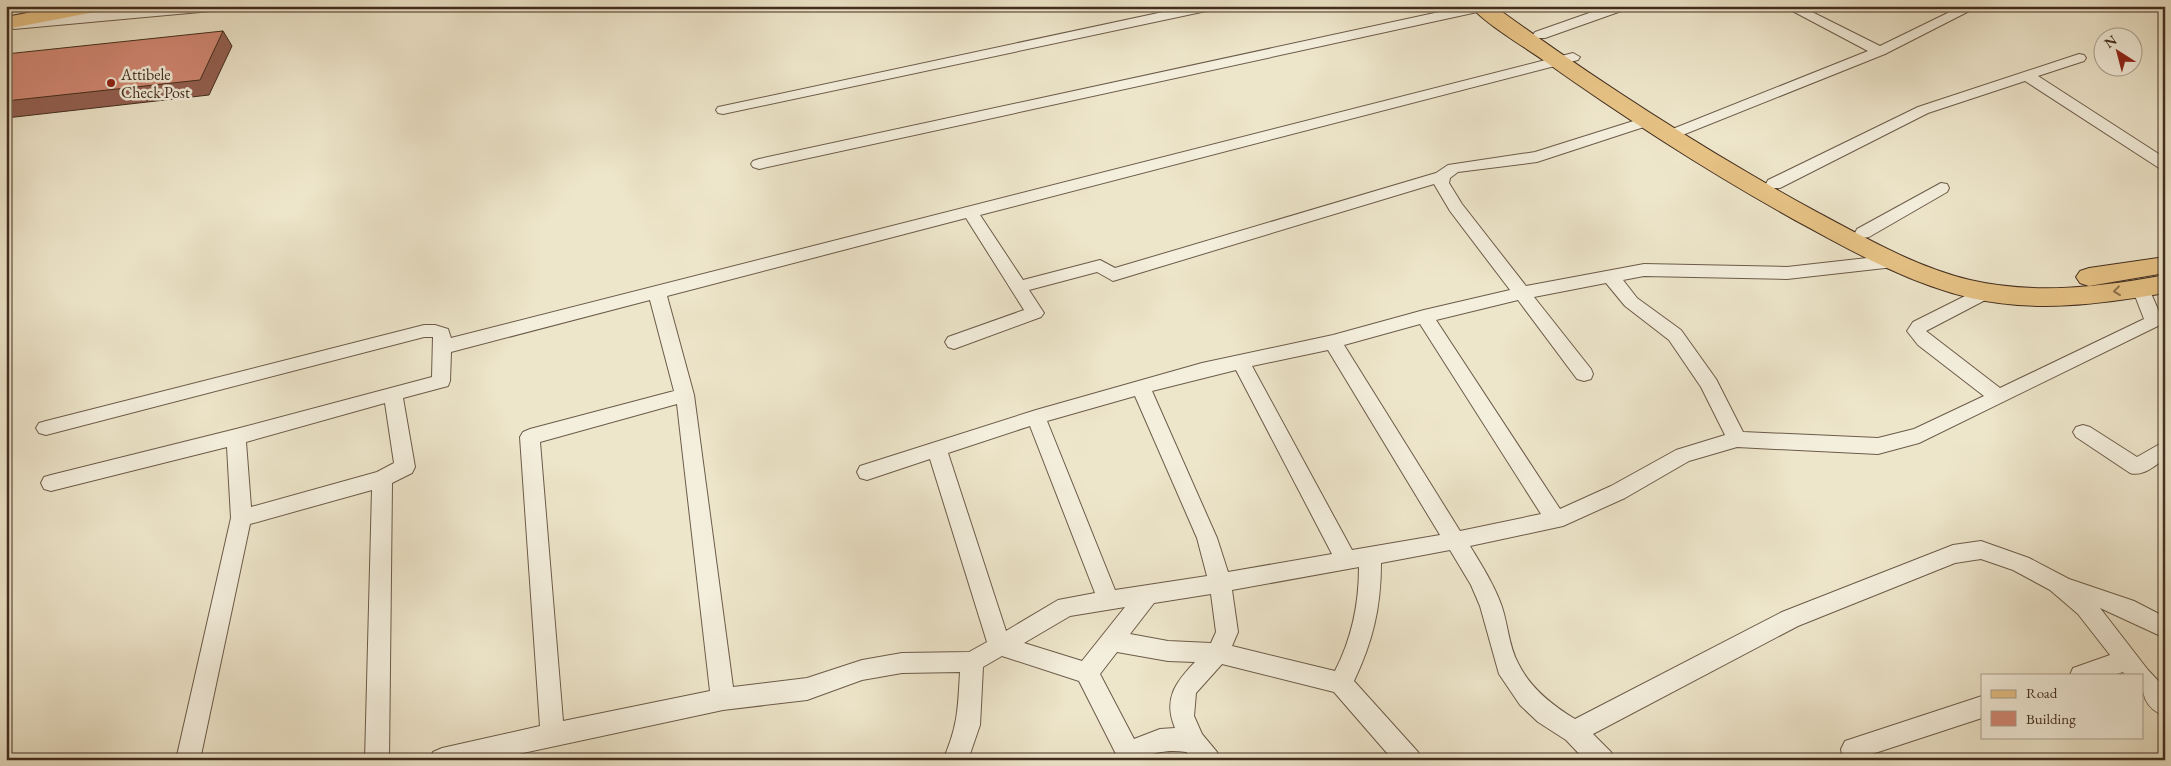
<svg xmlns="http://www.w3.org/2000/svg" width="2171" height="766" viewBox="0 0 2171 766" font-family="'EB Garamond',serif">
	<style>
		.lines { fill: none; stroke-linecap: round; stroke-linejoin: round }
		.minor-casing { stroke: #6c5b49; stroke-width: 2 }
		.tertiary-casing { stroke: #6c5b49; stroke-width: 2 }
		.primary-casing { stroke: #412d1e; stroke-width: 2 }
		.trunk-casing { stroke: #412d1e; stroke-width: 2 }
		.minor { fill: #f4efdd; fill-rule: evenodd }
		.tertiary { fill: #f4efdd; fill-rule: evenodd }
		.primary { fill: #e7c386; fill-rule: evenodd }
		.trunk { fill: #e7c386; fill-rule: evenodd }
		.shaded-wall { fill: #946052; stroke: #412d1e }
		.building { fill: #d38975; stroke: #412d1e }
		.oneway { stroke: #8c704d }
		.poi-dot { fill: #8f2418; stroke: #f4efdd; stroke-width: 2 }
		.labels { text-anchor: middle; dominant-baseline: central; stroke-width: 5; stroke-linejoin: round; paint-order: stroke }
		.far-poi-label { font-size: 16px; fill: #412d1e; stroke: #f4efdd; text-anchor: start }
	</style>
	<rect width="100%" height="100%" fill="#eee6cb"/>
	<filter id="stains"><feTurbulence type="fractalNoise" baseFrequency=".004" numOctaves="4"/><feColorMatrix values="0 0 0 0 .2 0 0 0 0 .09 0 0 0 0 .02 0 0 0 .5 -.17"/></filter>
	<radialGradient id="worn" r=".72"><stop offset=".6" stop-color="#630" stop-opacity="0"/><stop offset="1" stop-color="#630" stop-opacity=".3"/></radialGradient>
	<g class="lines">
		<g class="minor-casing">
			<g id="minor">
				<polygon points="1191,6 1217,6 1211,10 723,114 718,113 716,110 718,107 723,106"/>
				<polygon points="1467,6 1489,7 1482,11 759,169 753,167 751,164 753,161 759,159"/>
				<polygon points="1609,6 1628,6 1627,9 1545,38 1535,38 1533,35 1535,32"/>
				<polygon points="1783,6 1800,6 1880,46 1962,6 1979,6 1885,54 1675,138 1665,138 1662,135 1665,132 1868,51"/>
				<path d="M1573 53 1580 57 1578 60 980 215 1023 280 1100 260 1115 268 1436 173 1448 165 1535 152 1643 118H1653L1655 121 1653 124 1537 162 1458 172 1450 178 1449 183 1462 204 1526 286 1644 264 1787 267 1894 255 1900 257 1902 261 1900 265 1894 267 1787 279 1644 276 1623 280 1637 298 1681 330 1716 379 1743 432 1878 438 1914 429 1984 396 1918 345 1907 331 1913 322 1981 288 1987 286 1993 288 1996 292 1993 296 1926 331 2000 388 2144 319 2132 288 2135 284 2141 282 2147 284 2163 321 2160 325 1919 443 1878 454 1737 447 1689 461 1625 498 1563 526 1470 546C1482 566 1495 586 1502 607 1508 625 1509 647 1518 663 1530 688 1552 705 1575 719L1782 612 1953 545 1981 541 2029 558 2069 579 2134 601 2165 617V638L2100 608 2148 670 2165 688V716C2144 708 2142 694 2142 675H2125L2123 672 2114 675H2070L2073 668 2110 655 2078 614 2050 590 2013 570 1981 559 1955 563 1798 626 1593 734 1611 752 1614 760H1585L1566 740 1538 722 1520 705 1499 674 1480 606 1471 585 1450 550 1381 563C1381 607 1373 641 1354 681L1418 752 1421 760H1393L1334 692 1222 664 1196 693 1194 716 1202 734 1217 752 1220 760H1193L1186 752C1170 750 1158 751 1143 758L1144 760H1119L1079 681 1002 656 983 667 980 725 968 760H943C958 726 958 708 960 672L902 673 862 680 807 700 723 710 491 760H430L433 752 442 748 540 726 520 437 523 432 530 429 674 391 650 300 451 352 450 381 448 386 403 398 415 467 412 473 392 483 389 760H365L372 490 250 524 200 760H176L231 518 227 447 51 491 44 489 41 483 44 477 51 475 236 429 432 377 433 337H424L46 435 39 433 36 428 39 423 46 421 424 325H435L448 329 451 338ZM1434 184 1450 211 1510 290 1424 310 1333 335 1202 363 1036 410 860 466 857 472 860 478 867 480 930 459 987 642 969 652 902 653 862 660 807 678 733 687 694 395 667 296 966 218 1024 310 948 337 945 342 948 347 954 349 1041 317 1044 313 1029 290 1097 272 1113 281ZM1606 283 1625 306 1669 340 1701 387 1725 435 1676 450 1611 486 1560 509 1436 320 1518 300 1577 379 1584 381 1591 379 1593 374 1591 369 1534 297ZM1420 324 1541 514 1460 531 1344 345ZM1328 350 1440 535 1352 550 1252 366ZM1236 370 1332 554 1228 572 1217 538 1152 391ZM1135 396 1197 538 1207 576 1115 590 1047 421ZM385 403 394 463 377 472 251 507 246 442ZM677 404 710 691 563 721 540 442ZM1030 426 1095 593 1058 600 1006 631 948 453ZM1359 567C1359 604 1352 638 1335 671L1232 646 1238 632 1232 590ZM1211 594 1216 632 1211 643 1168 641 1130 634 1154 603ZM1125 607 1082 661 1024 643 1070 616ZM1117 652 1168 661 1195 662C1175 683 1163 699 1175 728L1160 729 1134 739 1100 674Z"/>
				<polygon points="2079,54 2084,55 2086,58 2084,61 2038,76 2165,158 2165,170 2159,168 2025,81 1928,113 1780,188 1768,188 1766,184 1768,180 1918,107"/>
				<polygon points="1941,183 1947,184 1949,188 1947,192 1869,237 1863,238 1857,237 1855,233 1857,229"/>
				<path d="M2083 425 2090 427 2137 457 2165 441V459C2154 466 2143 477 2130 473L2076 437 2073 432 2076 427Z"/>
				<polygon points="1982,696 1982,718 1866,756 1867,760 1843,760 1841,749 1845,741"/>
			</g>
		</g>
		<g class="tertiary-casing">
			<polygon id="tertiary" points="152,6 219,6 217,10 211,11 14,29 6,25 8,20 14,19"/>
		</g>
		<g class="primary-casing">
			<g id="primary">
				<path d="M1471 6H1494C1597 81 1704 150 1815 211 1864 237 1915 267 1970 280 2034 295 2101 287 2165 275V293C2101 304 2035 313 1971 298 1907 283 1850 250 1793 219 1707 171 1623 117 1543 60 1526 48 1481 21 1471 6Z"/>
				<polygon points="2165,257 2165,273 2089,286 2080,283 2076,277 2080,271 2089,268"/>
			</g>
		</g>
		<g class="trunk-casing">
			<polygon id="trunk" points="63,6 105,6 102,10 95,12 6,29 6,17"/>
		</g>
		<use href="#minor" class="minor"/>
		<use href="#tertiary" class="tertiary"/>
		<use href="#primary" class="primary"/>
		<use href="#trunk" class="trunk"/>
	</g>
	<polygon class="shaded-wall" points="223,31 232,46 209,95 6,118 6,101"/>
	<polygon class="building" points="223,31 200,80 6,101 6,54"/>
	<defs><path id="oneway-chevron" d="M-2-3.5L2.5 0L-2 3.5" fill="none" stroke-width="1.6" stroke-linecap="round" stroke-linejoin="round" transform="scale(1.25)"/></defs>
	<use class="oneway" href="#oneway-chevron" transform="translate(2117 291) rotate(173)"/>
	<circle class="poi-dot" cx="111" cy="83" r="5"/>
	<g class="labels">
		<g class="far-poi-label">
			<text x="121" y="74">Attibele<tspan x="121" dy="18">Check Post</tspan></text>
		</g>
	</g>
	<rect width="2171" height="766" fill="none" stroke="#eee6cb" stroke-width="25"/>
	<rect x="8" y="8" width="2156" height="751" fill="none" stroke="#412d1e" stroke-width="2.5"/>
	<rect x="12" y="12" width="2146" height="741" fill="none" stroke="#412d1e"/>
	<rect x="1981" y="674" width="162" height="65" fill="#f4efdd" stroke="#aca191"/>
	<rect x="1991" y="690" width="25" height="8" fill="#e7c386" stroke="#aca191"/>
	<text x="2026" y="698" font-size="15" fill="#412d1e">Road</text>
	<rect x="1991" y="711" width="25" height="15" fill="#d38975" stroke="#aca191"/>
	<text x="2026" y="724" font-size="15" fill="#412d1e">Building</text>
	<g transform="translate(2118 52) rotate(324)"><circle r="24" fill="#f4efdd" stroke="#aca191"/>
	<path d="M0-4L9 19L0 12L-9 19Z" fill="#8f2418"/>
	<text y="-8" font-size="14" font-weight="bold" text-anchor="middle" fill="#412d1e">N</text>
	</g>
	<rect width="100%" height="100%" filter="url(#stains)"/>
	<rect width="100%" height="100%" fill="url(#worn)"/>
</svg>
